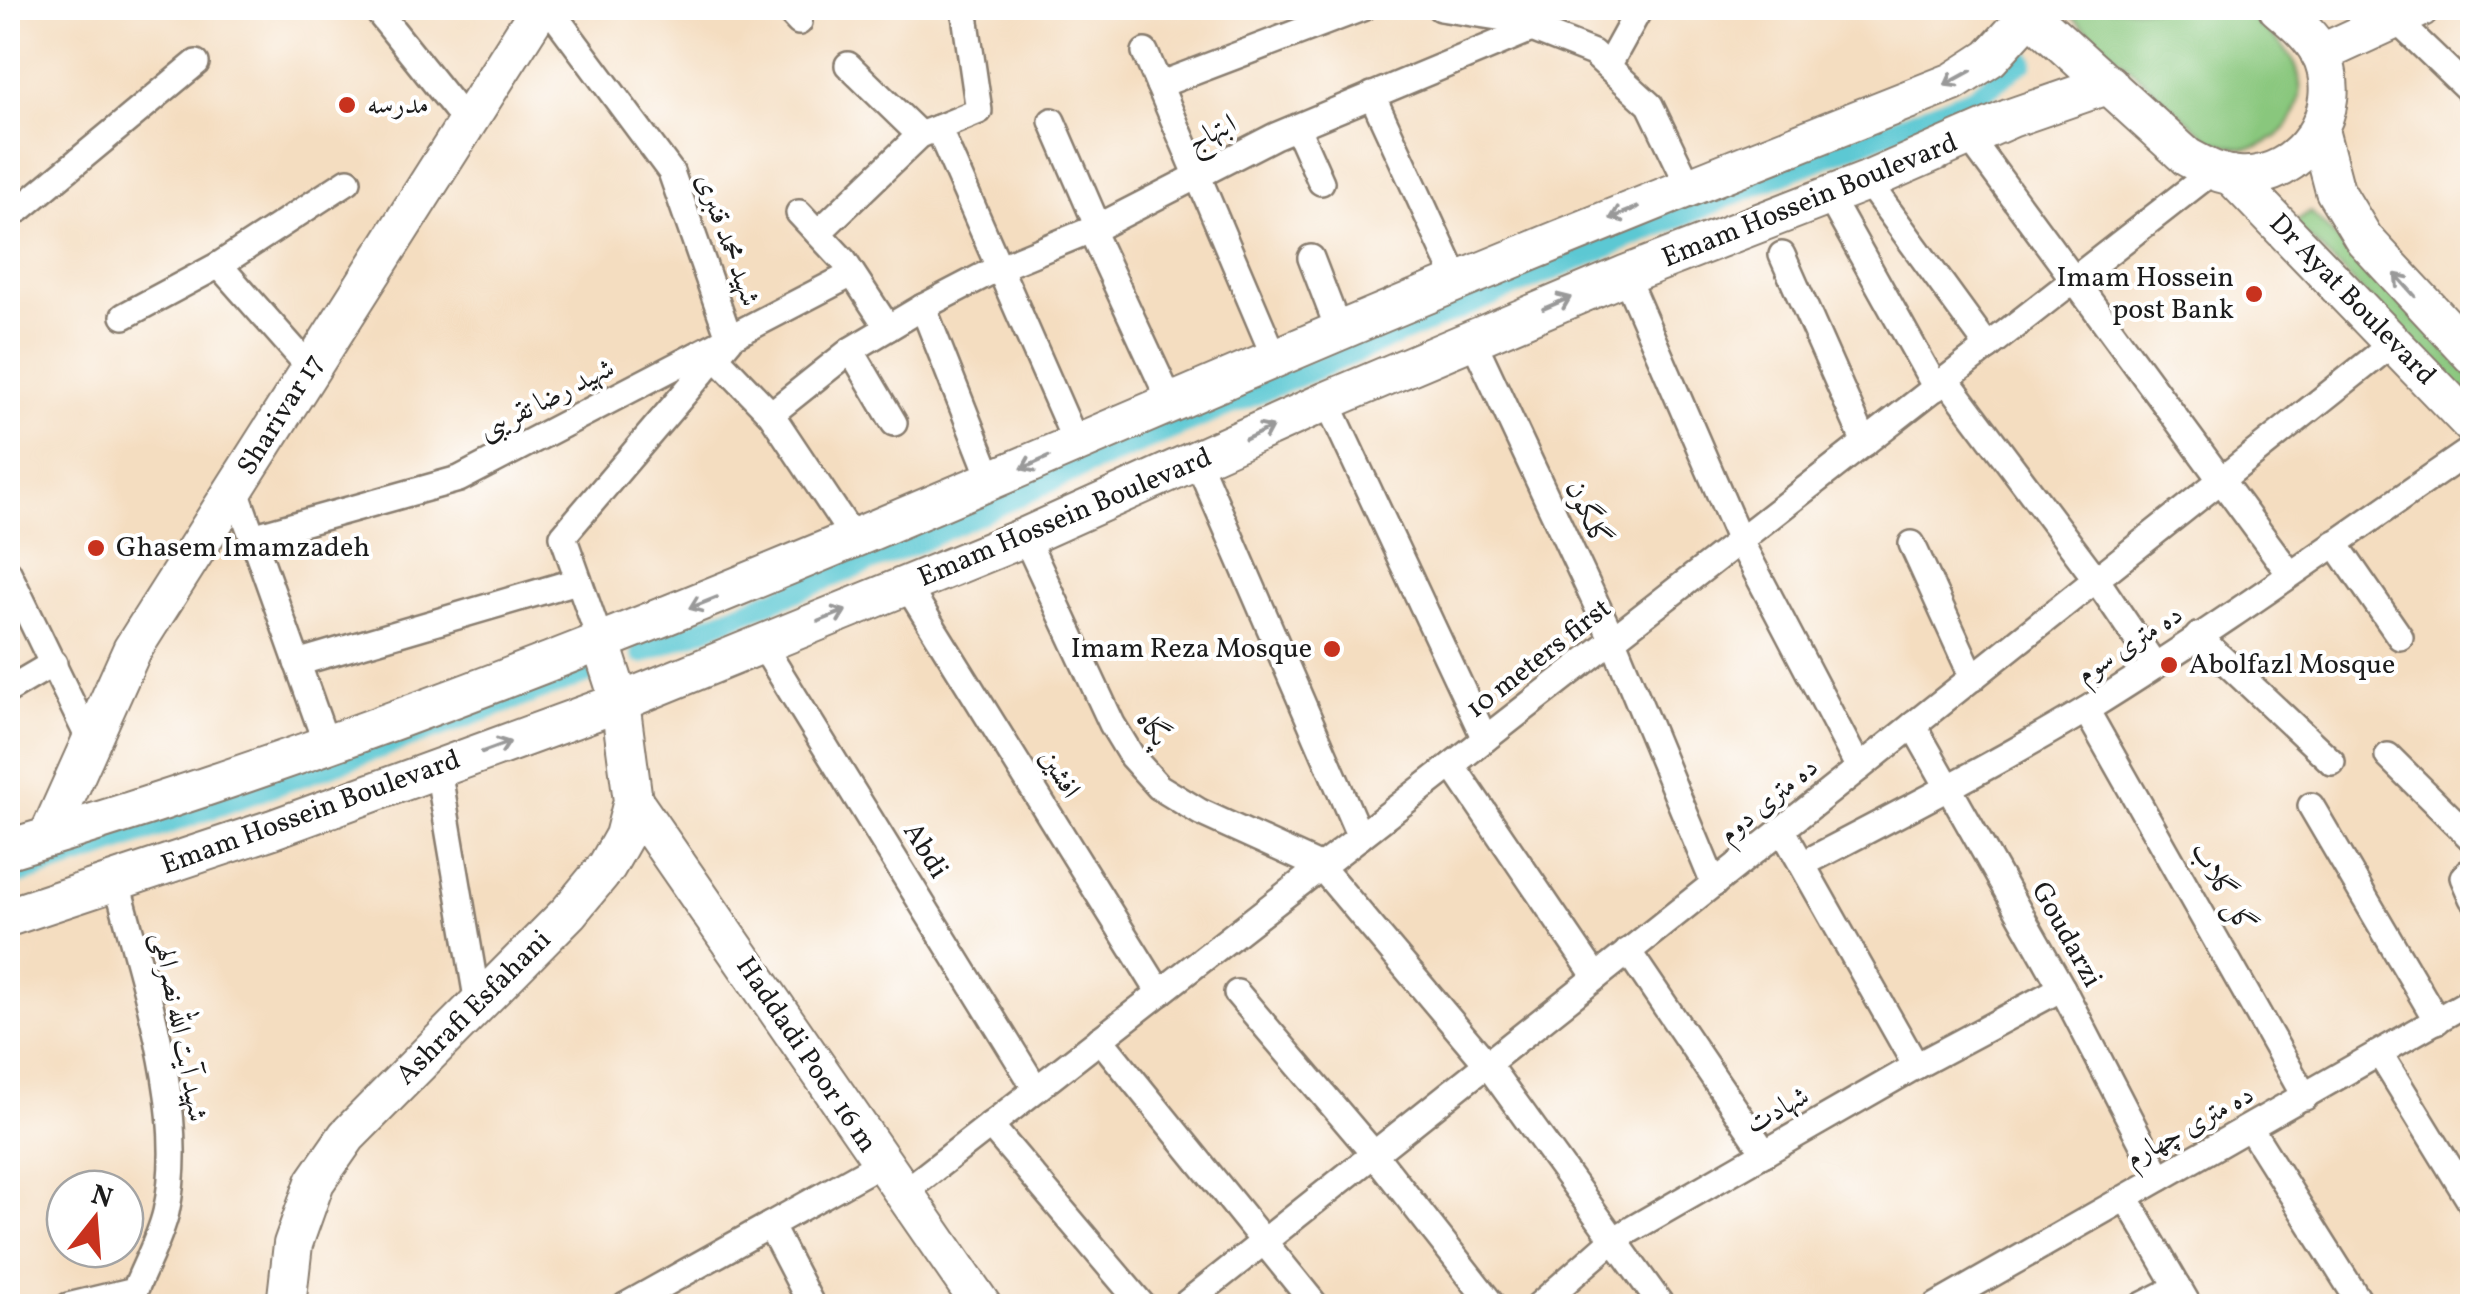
<svg xmlns="http://www.w3.org/2000/svg" width="2480" height="1314" viewBox="0 0 2480 1314" font-family="Vollkorn,Amiri,serif">
	<style>
		.green { fill: #89c77d; stroke: #52724c; stroke-width: 2.5 }
		.lines { fill: none; stroke-linecap: round; stroke-linejoin: round }
		.canal { stroke: #5bc8d3; stroke-width: 22 }
		.street-casing { stroke: #887c6e; stroke-width: 30 }
		.secondary-casing { stroke: #887c6e; stroke-width: 42 }
		.street { stroke: #fff; stroke-width: 25 }
		.secondary { stroke: #fff; stroke-width: 38 }
		.oneway { stroke: #999 }
		.poi-dot { fill: #c8321e; stroke: #fff; stroke-width: 4 }
		.labels { text-anchor: middle; dominant-baseline: central; stroke-width: 8; stroke-linejoin: round; paint-order: stroke }
		.poi-label { font-size: 28px; fill: #1c1c1c; stroke: #fff; text-anchor: start }
		.street-label { font-size: 28px; fill: #1c1c1c; stroke: #fff }
	</style>
	<rect width="100%" height="100%" fill="#fff"/>
	<filter id="ink" filterUnits="userSpaceOnUse"><feTurbulence type="fractalNoise" baseFrequency=".01" numOctaves="2"/><feDisplacementMap in="SourceGraphic" scale="20" xChannelSelector="R" yChannelSelector="G"/><feConvolveMatrix kernelMatrix="1 2 1 2 8 2 1 2 1" color-interpolation-filters="sRGB"/></filter>
	<filter id="wash" filterUnits="userSpaceOnUse"><feTurbulence type="fractalNoise" baseFrequency=".0048" numOctaves="4" result="noise"/><feDisplacementMap in="SourceGraphic" scale="40" xChannelSelector="R" yChannelSelector="G"/><feGaussianBlur stdDeviation="2.25" result="paint"/><feColorMatrix in="noise" values="0 0 0 0 0 0 0 0 0 0 0 0 0 0 0 0 0 1.4 0 .05"/><feComposite in="paint" operator="in"/></filter>
	<g filter="url(#wash)">
		<rect width="100%" height="100%" fill="#f4ddc0"/>
		<g class="green">
			<path d="M2062 8H2239C2257 24 2289 45 2297 69 2310 105 2284 146 2246 148 2233 148 2221 144 2209 139Z"/>
			<polygon points="2311,212 2472,378 2472,401 2294,223"/>
		</g>
		<g class="lines">
			<g class="canal">
				<polyline points="642,653 918,542 1088,464 1767,180 1975,97 2023,61"/>
				<polyline points="8,877 81,855 598,669"/>
			</g>
		</g>
	</g>
	<g filter="url(#ink)">
		<g class="lines">
			<g class="street-casing">
				<g id="street">
					<polyline points="375,8 468,124"/>
					<polyline points="549,8 671,172 730,340 563,536 601,643"/>
					<polyline points="786,8 799,22"/>
					<polyline points="1440,8 1504,18 1593,53 1650,105 1689,186"/>
					<polyline points="2394,18 2472,93"/>
					<polyline points="1145,52 1275,358"/>
					<polyline points="848,65 920,135"/>
					<polyline points="1608,66 1640,8"/>
					<polyline points="1159,85 1362,8"/>
					<polyline points="1372,95 1458,282"/>
					<polyline points="1052,121 1098,227"/>
					<polyline points="938,128 979,111 964,8"/>
					<polyline points="1297,128 1321,182"/>
					<polyline points="1969,137 2290,574"/>
					<polyline points="1867,181 1988,347"/>
					<polyline points="1829,196 1936,388"/>
					<polyline points="799,213 844,261 888,328"/>
					<polyline points="8,214 20,209 196,63"/>
					<polyline points="1091,230 1171,403"/>
					<polyline points="818,233 920,135 938,128 1077,445"/>
					<polyline points="1782,255 1865,443"/>
					<polyline points="1311,258 1339,331"/>
					<polyline points="219,265 311,369"/>
					<polyline points="1625,275 1740,541 1859,768"/>
					<polyline points="923,307 992,482"/>
					<polyline points="124,316 219,265 348,181"/>
					<polyline points="1472,338 1613,640 1714,884"/>
					<polyline points="851,350 894,423"/>
					<polyline points="716,357 771,414 855,540"/>
					<polyline points="1946,379 2096,579 2155,666"/>
					<polyline points="1327,401 1485,739"/>
					<polyline points="771,414 851,350 923,307 998,268 1098,227 1275,136 1534,28"/>
					<polyline points="1198,462 1360,837"/>
					<polyline points="235,488 326,743"/>
					<polyline points="252,537 459,479 852,274"/>
					<polyline points="1025,537 1112,724 1132,757 1159,787 1200,812 1321,867 1487,1064 1662,1306"/>
					<polyline points="2335,543 2400,637"/>
					<polyline points="1912,544 1973,678"/>
					<polyline points="8,572 90,741"/>
					<polyline points="907,586 1160,993"/>
					<polyline points="2198,636 2332,762"/>
					<polyline points="762,644 1036,1089"/>
					<polyline points="297,663 577,581"/>
					<polyline points="8,690 54,663"/>
					<polyline points="2086,710 2305,1097"/>
					<polyline points="1913,725 2062,988 2160,1178"/>
					<polyline points="2388,756 2472,839"/>
					<polyline points="1452,765 1596,977"/>
					<polyline points="438,769 478,1004"/>
					<polyline points="2311,806 2437,1021"/>
					<polyline points="1782,829 1916,1066"/>
					<path d="M1803 864C1899 814 1996 764 2089 708 2220 627 2345 536 2472 449"/>
					<polyline points="2472,869 2463,877 2472,898"/>
					<polyline points="1628,951 1765,1153"/>
					<polyline points="1237,993 1374,1154 1493,1306"/>
					<polyline points="1100,1039 1316,1306"/>
					<polyline points="2380,1054 2472,1204"/>
					<polyline points="990,1125 1143,1306"/>
					<polyline points="2250,1128 2362,1306"/>
					<polyline points="902,1194 2213,171"/>
					<polyline points="2126,1198 2189,1306"/>
					<polyline points="770,1225 812,1306"/>
					<path d="M68 1306 135 1290C145 1265 160 1238 166 1212 189 1112 142 980 117 882"/>
					<polyline points="625,1306 881,1163"/>
					<polyline points="1183,1306 2393,343"/>
					<polyline points="1538,1306 1613,1240 1916,1066 2062,988"/>
					<polyline points="1936,1306 2472,1000"/>
					<polyline points="2141,1306 2178,1287"/>
				</g>
			</g>
			<g class="secondary-casing">
				<g id="secondary">
					<path d="M2023 8 2187 157C2204 166 2218 175 2238 176 2301 181 2349 110 2320 53 2311 35 2293 21 2278 8"/>
					<polyline points="2320,54 2420,8"/>
					<polyline points="2319,130 2335,191 2364,239 2472,355"/>
					<polyline points="2231,175 2472,425"/>
					<polyline points="633,801 982,1306"/>
					<polyline points="48,837 132,650 540,8"/>
					<path d="M8 849C442 721 856 538 1271 360 1497 263 1725 172 1953 82L1990 58 2030 14"/>
					<polyline points="8,917 273,829 620,702 1025,537 1327,401 1625,275 1867,181 2011,118 2109,84"/>
					<polyline points="286,1306 293,1244 315,1182 347,1136 569,912 607,866 624,836 633,801 620,702 601,643"/>
				</g>
			</g>
			<use href="#street" class="street"/>
			<use href="#secondary" class="secondary"/>
		</g>
		<defs><path id="oneway-shaft" d="M-6 0H5M1.5-3L5.5 0L1.5 3" fill="none" stroke-width="1.6" stroke-linecap="round" stroke-linejoin="round" transform="scale(2.5)"/></defs>
		<g class="oneway">
			<use href="#oneway-shaft" transform="translate(1958 78) rotate(151)"/>
			<use href="#oneway-shaft" transform="translate(1624 213) rotate(158)"/>
			<use href="#oneway-shaft" transform="translate(2405 285) rotate(-132)"/>
			<use href="#oneway-shaft" transform="translate(1557 303) rotate(-23)"/>
			<use href="#oneway-shaft" transform="translate(1259 433) rotate(-25)"/>
			<use href="#oneway-shaft" transform="translate(1035 463) rotate(156)"/>
			<use href="#oneway-shaft" transform="translate(703 603) rotate(158)"/>
			<use href="#oneway-shaft" transform="translate(832 616) rotate(-22)"/>
			<use href="#oneway-shaft" transform="translate(496 747) rotate(-20)"/>
		</g>
	</g>
	<g class="poi-dot">
		<circle cx="347" cy="105" r="10"/>
		<circle cx="2254" cy="294" r="10"/>
		<circle cx="96" cy="548" r="10"/>
		<circle cx="1332" cy="649" r="10"/>
		<circle cx="2169" cy="665" r="10"/>
	</g>
	<g class="labels">
		<g class="poi-label">
			<text x="367" y="105">مدرسه</text>
			<text x="2234" y="278" text-anchor="end">Imam Hossein<tspan x="2234" dy="32">post Bank</tspan></text>
			<text x="116" y="548">Ghasem Imamzadeh</text>
			<text x="1312" y="649" text-anchor="end">Imam Reza Mosque</text>
			<text x="2189" y="665">Abolfazl Mosque</text>
		</g>
		<g class="street-label">
			<text transform="translate(1212 134) rotate(-27)">ابتهاج</text>
			<text transform="translate(1810 201) rotate(-22)">Emam Hossein Boulevard</text>
			<text transform="translate(727 240) rotate(70)">شهید محمد قنبری</text>
			<text transform="translate(2352 300) rotate(46)">Dr Ayat Boulevard</text>
			<text transform="translate(547 400) rotate(-27)">شهید رضا تقریبی</text>
			<text transform="translate(281 415) rotate(-58)">Sharivar 17</text>
			<text transform="translate(1587 514) rotate(65)">گلگون</text>
			<text transform="translate(1065 518) rotate(-23)">Emam Hossein Boulevard</text>
			<text transform="translate(2130 645) rotate(-33)">ده متری سوم</text>
			<text transform="translate(1539 659) rotate(-38)">10 meters first</text>
			<text transform="translate(1152 729) rotate(56)">پگاه</text>
			<text transform="translate(1059 774) rotate(58)">افشین</text>
			<text transform="translate(1769 801) rotate(-39)">ده متری دوم</text>
			<text transform="translate(311 813) rotate(-20)">Emam Hossein Boulevard</text>
			<text transform="translate(925 851) rotate(58)">Abdi</text>
			<text transform="translate(2222 888) rotate(60)">گل گلاب</text>
			<text transform="translate(2066 935) rotate(61)">Goudarzi</text>
			<text transform="translate(474 1008) rotate(-45)">Ashrafi Esfahani</text>
			<text transform="translate(179 1027) rotate(79)">شهید آیت الله نصرالهی</text>
			<text transform="translate(806 1055) rotate(56)">Haddadi Poor 16 m</text>
			<text transform="translate(1778 1111) rotate(-30)">شهادت</text>
			<text transform="translate(2190 1127) rotate(-29)">ده متری چهارم</text>
		</g>
	</g>
	<rect width="2480" height="1314" fill="none" stroke="#fff" stroke-width="40"/>
	<g transform="translate(95 1219) rotate(17)"><circle r="48" fill="#ffffff" stroke="#a4a4a4" stroke-width="2.5"/>
	<path d="M0-8L18 38L0 25L-18 38Z" fill="#c8321e"/>
	<text y="-15" font-size="28" font-weight="bold" text-anchor="middle" fill="#1c1c1c">N</text>
	</g>
</svg>
